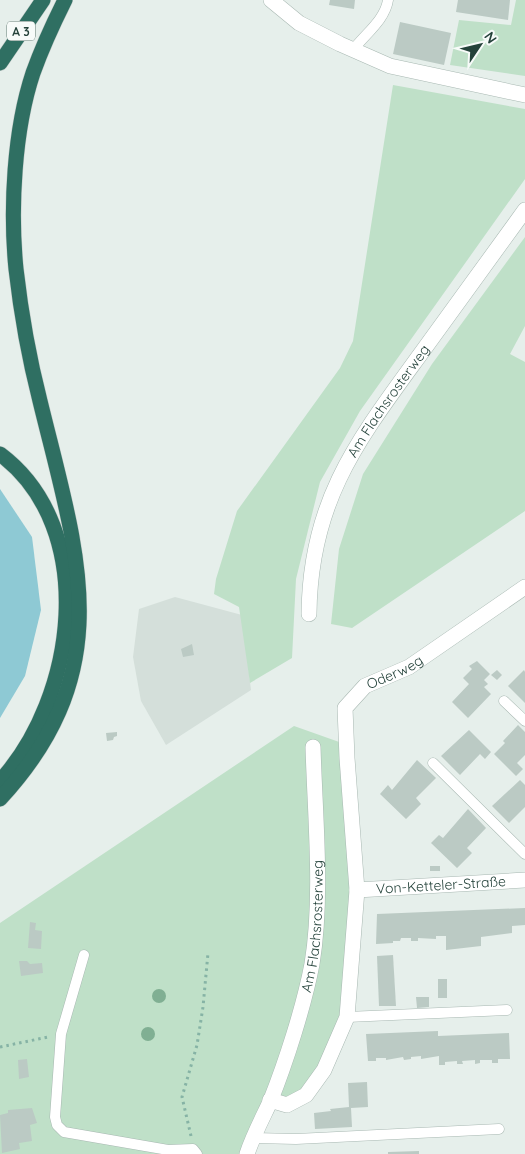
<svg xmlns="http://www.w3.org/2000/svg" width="525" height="1154" viewBox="0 0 525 1154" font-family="Quicksand,sans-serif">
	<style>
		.built { fill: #d4dfda }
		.green { fill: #bfe0c8 }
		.water { fill: #8ec9d4 }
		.building { fill: #bbcac4 }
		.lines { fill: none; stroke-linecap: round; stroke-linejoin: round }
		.service-casing { stroke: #a8b8b2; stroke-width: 11 }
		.minor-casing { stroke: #a8b8b2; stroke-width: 16 }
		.motorway-casing { stroke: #c2cac8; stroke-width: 16 }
		.path { stroke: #86b3a5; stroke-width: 3; stroke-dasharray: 2.5 4; stroke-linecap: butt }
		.service { stroke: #fff; stroke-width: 10 }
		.minor { stroke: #fff; stroke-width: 15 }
		.motorway { stroke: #2f6f62; stroke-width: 15 }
		.tree { fill: #80af93 }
		.labels { text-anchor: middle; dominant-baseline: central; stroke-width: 4.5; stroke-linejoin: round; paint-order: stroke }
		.shield { fill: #f7fbf9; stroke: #637a73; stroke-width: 1 }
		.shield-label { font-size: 12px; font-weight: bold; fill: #24423a }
		.street-label { font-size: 14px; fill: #24423a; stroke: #f7fbf9 }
	</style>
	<rect width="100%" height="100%" fill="#e6efeb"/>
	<polygon class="built" points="175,597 242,615 251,690 166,745 141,701 133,657 139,609"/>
	<g class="green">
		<polygon points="516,0 525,0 525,76 450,65 459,20 511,25"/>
		<polygon points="393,85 525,109 525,179 360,411 320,482 296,579 292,658 250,683 239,607 214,594 216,579 237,511 340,368 353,341"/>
		<polygon points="525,237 525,326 510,354 525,362 525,511 352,628 331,624 339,549 363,474 432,364"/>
		<polygon points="294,726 342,743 352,893 340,1017 322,1062 303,1089 283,1099 263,1099 239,1154 0,1154 0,923"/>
	</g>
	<polygon class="water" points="0,489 32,537 41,610 25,676 0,718"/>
	<g class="building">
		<polygon points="330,0 355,0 354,9 329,5"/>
		<polygon points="458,0 510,0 508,20 456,12"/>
		<polygon points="400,22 451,33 444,65 393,54"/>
		<polygon points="192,644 194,655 183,657 181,649"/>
		<polygon points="477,661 490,674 484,680 488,684 484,687 491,694 468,718 452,702 469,684 463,678 472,669 469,666"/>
		<polygon points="497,670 502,675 497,680 491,675"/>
		<polygon points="524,670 525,672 525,703 508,686"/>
		<polygon points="518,725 525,732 525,755 517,763 523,769 516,776 494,754 505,743 503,741"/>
		<polygon points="469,730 491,752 485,759 480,754 460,775 441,756"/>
		<polygon points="117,732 117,736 114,737 113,740 107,741 106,733"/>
		<polygon points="417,760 436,778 416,798 421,804 406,819 380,794 388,785 392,790"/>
		<polygon points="520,780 525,785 525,807 509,823 492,806"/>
		<polygon points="468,809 486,828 467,848 472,853 457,868 431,843 439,835 443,838"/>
		<rect x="430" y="866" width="10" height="5"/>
		<polygon points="525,908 525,925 512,926 512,933 481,937 481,946 446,950 446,936 436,936 436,939 418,938 418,941 411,941 411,938 401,938 400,941 393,941 393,943 376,944 377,914"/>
		<polygon points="30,922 36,923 35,930 42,931 41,949 28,948"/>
		<polygon points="393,955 396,1006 379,1006 377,956"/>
		<polygon points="19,961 27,961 30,964 42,963 43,973 21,976"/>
		<rect x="438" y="979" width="9" height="19"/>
		<polygon points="416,997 429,997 429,1007 417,1008"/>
		<polygon points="438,1031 438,1036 509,1033 510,1059 498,1059 498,1063 492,1063 492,1060 480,1060 480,1063 475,1064 475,1060 462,1061 463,1064 457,1064 457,1061 445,1062 445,1065 439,1065 439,1056 421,1059 421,1056 411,1057 411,1059 404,1060 403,1057 386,1060 386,1058 376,1058 376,1061 368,1061 366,1034"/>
		<polygon points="27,1059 29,1077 19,1079 18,1060"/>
		<polygon points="367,1082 368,1107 351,1108 352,1127 315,1129 314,1113 331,1111 330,1109 349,1107 348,1083"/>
		<polygon points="32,1108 37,1123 30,1125 32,1141 19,1143 20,1149 2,1153 0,1115 8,1113 8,1110"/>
		<polygon points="419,1151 419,1154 388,1154 388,1152"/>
	</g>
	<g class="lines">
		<g class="service-casing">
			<g id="service">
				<path d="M353 50C365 34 385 20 388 0"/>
				<polyline points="504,701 525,721"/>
				<polyline points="433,763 525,854"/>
				<polyline points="84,955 61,1034 55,1117 57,1125 64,1132 168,1150 193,1149 197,1154"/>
				<polyline points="347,1017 507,1010"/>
				<polyline points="253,1138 296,1139 499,1129"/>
			</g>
		</g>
		<g class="minor-casing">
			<g id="minor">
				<polyline points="271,0 299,23 340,44 390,66 525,95"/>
				<path id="s1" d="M309 614C310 500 358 440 422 352 456 305 491 257 525 210"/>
				<path id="s2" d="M357 890 525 880"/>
				<path id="s3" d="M270 1100 287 1105 306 1095 324 1070 347 1017 357 890 347 758 345 708 365 686 409 667 525 587"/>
				<path id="s4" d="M247 1154C253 1136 262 1119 270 1102 286 1062 304 1006 312 964 323 896 315 817 313 747"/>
			</g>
		</g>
		<g class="motorway-casing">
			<g id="motorway">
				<polyline points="0,63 43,0"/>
				<path d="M0 454C100 529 76 699 0 781"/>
				<path d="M0 799C121 668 77 553 40 401 29 358 21 313 16 269 10 209 14 130 33 73 42 48 53 24 65 0"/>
			</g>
		</g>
		<g class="path">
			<polyline points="0,1047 48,1037"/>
			<polyline points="191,1136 182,1097 197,1045 203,1007 208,953"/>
		</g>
		<use href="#service" class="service"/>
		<use href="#minor" class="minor"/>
		<use href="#motorway" class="motorway"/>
	</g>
	<g class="tree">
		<circle cx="159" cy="996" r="7"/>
		<circle cx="148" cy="1034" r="7"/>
	</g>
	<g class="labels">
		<rect class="shield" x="7" y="21.5" width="28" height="19" rx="4"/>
		<g class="shield-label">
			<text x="21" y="31">A 3</text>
		</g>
		<g class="street-label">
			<text stroke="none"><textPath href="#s1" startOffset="232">Am Flachsrosterweg</textPath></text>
			<text stroke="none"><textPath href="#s3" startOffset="500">Oderweg</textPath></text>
			<text stroke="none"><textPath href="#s2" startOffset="84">Von-Ketteler-Straße</textPath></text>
			<text stroke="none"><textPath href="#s4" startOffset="239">Am Flachsrosterweg</textPath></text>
		</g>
	</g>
	<g transform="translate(480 45) rotate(55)" stroke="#f7fbf9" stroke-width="4" paint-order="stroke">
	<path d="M0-4L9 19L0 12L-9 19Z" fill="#24423a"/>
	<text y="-8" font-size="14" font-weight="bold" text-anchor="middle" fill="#24423a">N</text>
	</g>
</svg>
